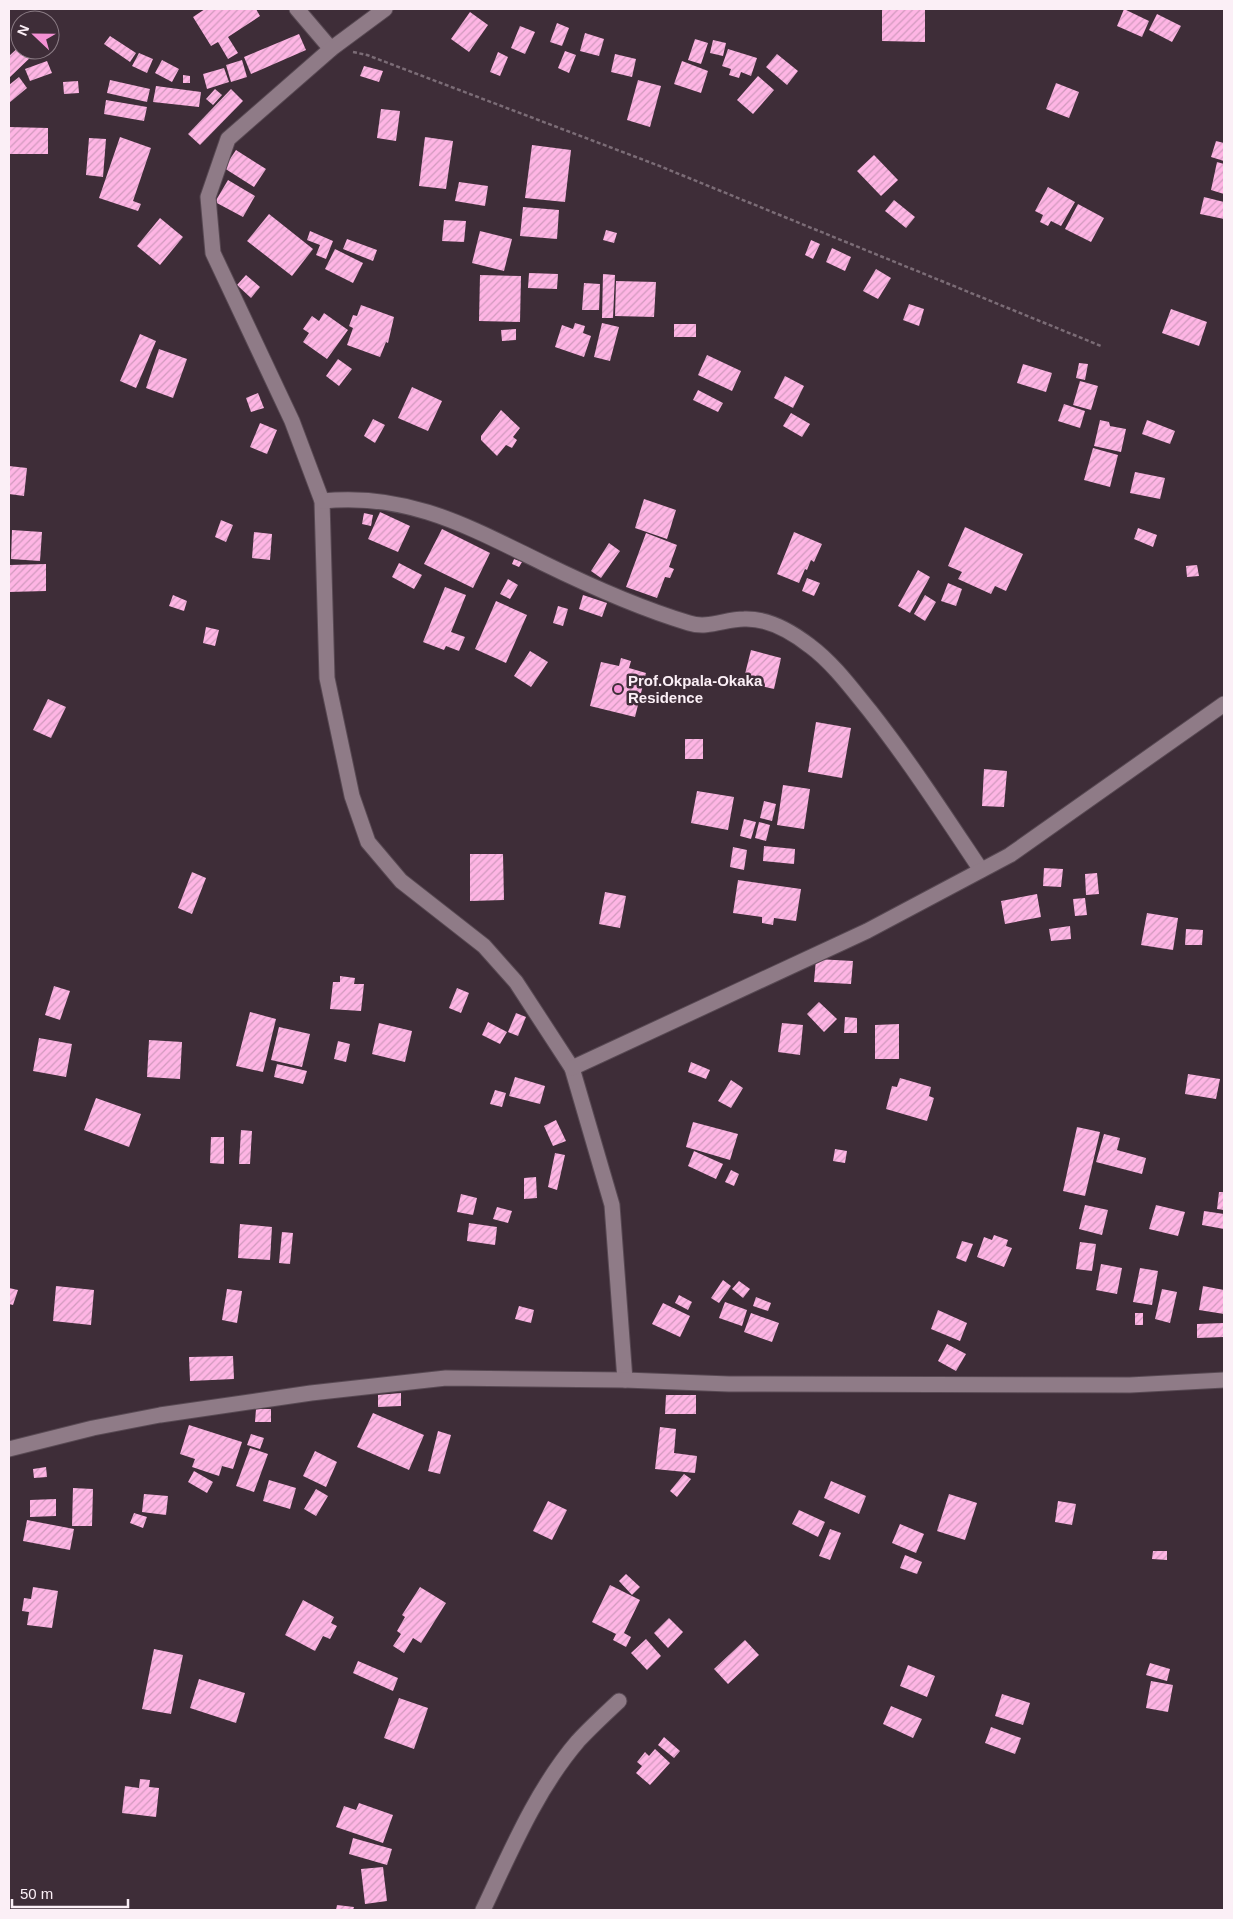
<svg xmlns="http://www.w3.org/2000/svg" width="1233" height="1919" viewBox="0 0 1233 1919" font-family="Helvetica,sans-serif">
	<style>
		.building { fill: url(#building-hatch) }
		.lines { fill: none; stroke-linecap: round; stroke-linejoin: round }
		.street-casing { stroke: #584953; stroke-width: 17 }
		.path { stroke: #7b6c76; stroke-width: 2.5; stroke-dasharray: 4 2.5; stroke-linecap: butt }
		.street { stroke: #8f7b87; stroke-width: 15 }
		.poi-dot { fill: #f491d4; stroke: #3e2d38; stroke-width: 2 }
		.labels { text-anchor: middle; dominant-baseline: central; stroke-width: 5; stroke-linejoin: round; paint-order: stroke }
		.poi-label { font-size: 15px; font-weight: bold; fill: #fbeff6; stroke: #3e2d38; text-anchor: start }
	</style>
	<defs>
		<pattern id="building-hatch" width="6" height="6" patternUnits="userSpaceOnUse" patternTransform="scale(1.25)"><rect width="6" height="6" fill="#feb5e4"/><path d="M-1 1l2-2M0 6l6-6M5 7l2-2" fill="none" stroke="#d19abe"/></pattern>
	</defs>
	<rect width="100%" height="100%" fill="#3e2d38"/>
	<g class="building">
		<polygon points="205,9 256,9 260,16 228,37 238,53 228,59 218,42 211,46 193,17"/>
		<polygon points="882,9 925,9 925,42 882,41"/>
		<polygon points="1124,9 1149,21 1142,37 1117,26"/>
		<polygon points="470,12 488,25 469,52 451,39"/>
		<polygon points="1157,14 1181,26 1172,42 1149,30"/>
		<polygon points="557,23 569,28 562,46 550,42"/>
		<polygon points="520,26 535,32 525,54 511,48"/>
		<polygon points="585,33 604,39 599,56 580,51"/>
		<polygon points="299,34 306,50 251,74 244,57"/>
		<polygon points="110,36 136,53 130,62 104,44"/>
		<polygon points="695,39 708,43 701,64 688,60"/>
		<polygon points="713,40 726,43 723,56 710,53"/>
		<polygon points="20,46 20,50 32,50 35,53 9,78 9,56"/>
		<polygon points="728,49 757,58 751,76 741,72 739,78 729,75 731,69 722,66"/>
		<polygon points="565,51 576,55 569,73 558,68"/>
		<polygon points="498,52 508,57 500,76 490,72"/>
		<polygon points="139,53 153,59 147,73 132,66"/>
		<polygon points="615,54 636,59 632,77 611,72"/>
		<polygon points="777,54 798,71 787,85 766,67"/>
		<polygon points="162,60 179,69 172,82 155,73"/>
		<polygon points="242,60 247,77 231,82 226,65"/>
		<polygon points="47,61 52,73 30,81 25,69"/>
		<polygon points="682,61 708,71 701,93 674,84"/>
		<polygon points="364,66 383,71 379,82 360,76"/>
		<polygon points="224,68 229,82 207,89 203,74"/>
		<polygon points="183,75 190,76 190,83 183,83"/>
		<polygon points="758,76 774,90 753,114 737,100"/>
		<polygon points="19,77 27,88 9,103 9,85"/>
		<polygon points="110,80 150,89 147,102 107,93"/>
		<polygon points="638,80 661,86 650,127 627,120"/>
		<polygon points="78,81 79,93 64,94 63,82"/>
		<polygon points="1056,83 1079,92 1069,118 1046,109"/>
		<polygon points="156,86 201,92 199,107 153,102"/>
		<polygon points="215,89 222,95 213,105 206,99"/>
		<polygon points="231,89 243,101 200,145 188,134"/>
		<polygon points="106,100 147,107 144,121 104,114"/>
		<polygon points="381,109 400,111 396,141 377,138"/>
		<polygon points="9,127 48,128 48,154 9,154"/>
		<polygon points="120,137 151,148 133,201 141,204 138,211 99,198"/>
		<polygon points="425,137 453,141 446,189 419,186"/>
		<polygon points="89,138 106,139 103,177 86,175"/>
		<polygon points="1216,141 1224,143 1224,161 1211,157"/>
		<polygon points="532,145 571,150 565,202 525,198"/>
		<polygon points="236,150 266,169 254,187 224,168"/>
		<polygon points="874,155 898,180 881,196 857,171"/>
		<polygon points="1217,162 1224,164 1224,194 1211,190"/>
		<polygon points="228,180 255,196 243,217 215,202"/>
		<polygon points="459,182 488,186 485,206 455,201"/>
		<polygon points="1048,187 1075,202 1061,226 1051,221 1048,226 1040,222 1043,215 1035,211"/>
		<polygon points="1204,197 1224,202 1224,219 1200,214"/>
		<polygon points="894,200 915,217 906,228 885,211"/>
		<polygon points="1078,204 1104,218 1091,242 1065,229"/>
		<polygon points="523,207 559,210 557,239 520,236"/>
		<polygon points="269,214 313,249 292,276 247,241"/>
		<polygon points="160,218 183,237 160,265 137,246"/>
		<polygon points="444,220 466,221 464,242 442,241"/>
		<polygon points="606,230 617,233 614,243 603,240"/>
		<polygon points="310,231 333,241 326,259 316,255 320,245 307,240"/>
		<polygon points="480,231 512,239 504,271 472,263"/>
		<polygon points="347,239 377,250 373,261 343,249"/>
		<polygon points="811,240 820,244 813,259 805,255"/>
		<polygon points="832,248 851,257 845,271 826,262"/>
		<polygon points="335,249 363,263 353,283 325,269"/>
		<polygon points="876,269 891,278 878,299 863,291"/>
		<polygon points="529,273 558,274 557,289 528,288"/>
		<polygon points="603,274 615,275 613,318 602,318"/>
		<polygon points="246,275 260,287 251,298 237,285"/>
		<polygon points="480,275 521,276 520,322 479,321"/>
		<polygon points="616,281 656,282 654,317 615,316"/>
		<polygon points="584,283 600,284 599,310 582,310"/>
		<polygon points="909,304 924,309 919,326 903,320"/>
		<polygon points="361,305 394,317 388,343 386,342 380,357 347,345 353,328 349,326 353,315 357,316"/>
		<polygon points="1171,309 1207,322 1199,346 1162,333"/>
		<polygon points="324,313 348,330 327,359 303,342 309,333 303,329 312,316 319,321"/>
		<polygon points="575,323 585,326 583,333 591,336 584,357 555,347 562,325 573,329"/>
		<polygon points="602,323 619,327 610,361 594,357"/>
		<rect x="674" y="324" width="22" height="13"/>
		<polygon points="516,329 516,340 502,341 501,330"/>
		<polygon points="140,334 156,341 136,388 120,381"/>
		<polygon points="159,349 187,359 173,398 146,388"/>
		<polygon points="707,355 741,371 732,391 698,375"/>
		<polygon points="338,359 352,369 339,386 326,376"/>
		<polygon points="1079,363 1088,364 1085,380 1076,378"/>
		<polygon points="1023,364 1052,373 1046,392 1017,383"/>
		<polygon points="785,376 804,386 793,408 774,398"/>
		<polygon points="1080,381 1098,386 1091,410 1073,405"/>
		<polygon points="412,387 442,401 428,431 398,418"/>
		<polygon points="698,390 723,403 718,412 693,400"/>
		<polygon points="258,393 264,408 251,412 246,398"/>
		<polygon points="1064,404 1085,411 1080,428 1058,421"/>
		<polygon points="501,410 520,428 513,437 517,440 512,448 506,445 497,456 481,440 481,436"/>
		<polygon points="791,413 810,424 802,437 783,426"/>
		<polygon points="373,419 385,425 375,443 364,436"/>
		<polygon points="1100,420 1109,422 1110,426 1126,429 1121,452 1094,446"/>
		<polygon points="1147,420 1175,431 1170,444 1142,434"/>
		<polygon points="260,423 277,430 267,454 250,447"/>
		<polygon points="1093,448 1118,455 1110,487 1084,480"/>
		<polygon points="9,466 27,468 24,496 9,494"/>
		<polygon points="1135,472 1165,478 1160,499 1130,493"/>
		<polygon points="644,499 676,510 667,539 635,528"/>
		<polygon points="380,512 410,526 398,552 368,539"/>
		<polygon points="364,513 373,515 371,526 362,524"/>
		<polygon points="221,520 233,525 226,542 215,537"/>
		<polygon points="965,527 1023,554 1006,591 995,586 991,594 958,579 962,572 948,566"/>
		<polygon points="1138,528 1157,535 1153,547 1134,539"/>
		<polygon points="442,529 490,553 473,588 424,564"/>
		<polygon points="12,530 42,532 40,561 11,559"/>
		<polygon points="254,532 272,534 270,560 252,558"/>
		<polygon points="794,532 822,544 814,562 811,560 807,570 805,569 799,583 777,574"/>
		<polygon points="646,533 677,545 669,567 674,569 670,578 665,577 657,598 626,587"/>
		<polygon points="609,543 620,551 601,578 591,571"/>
		<polygon points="514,559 522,562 519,567 512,564"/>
		<polygon points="399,563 422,575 414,589 392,577"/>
		<polygon points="46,564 46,591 9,592 9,565"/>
		<polygon points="1197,565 1199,576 1187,577 1186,566"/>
		<polygon points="918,570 930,577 910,613 898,606"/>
		<polygon points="807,578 820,583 814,596 802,591"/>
		<polygon points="508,579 518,585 510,599 500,594"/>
		<polygon points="948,583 962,589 956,606 941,601"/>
		<polygon points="445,587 466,595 451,632 465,637 459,651 446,646 444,650 423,642"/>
		<polygon points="173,595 187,601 184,611 169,606"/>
		<polygon points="583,595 607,603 602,617 579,609"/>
		<polygon points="925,595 936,602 925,621 914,614"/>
		<polygon points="496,601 527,615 506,663 475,649"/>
		<polygon points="558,606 568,609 563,626 553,623"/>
		<polygon points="206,627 219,630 215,646 203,643"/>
		<polygon points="751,650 781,658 774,689 743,682"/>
		<polygon points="530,651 548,662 531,687 514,676"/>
		<polygon points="621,658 631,661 629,668 646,673 635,717 590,706 601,662 619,666"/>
		<polygon points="48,699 66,707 51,738 33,730"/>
		<polygon points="816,722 851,728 842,778 808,772"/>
		<rect x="685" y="739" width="18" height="20"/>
		<polygon points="984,769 1007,771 1004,807 982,806"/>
		<polygon points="783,785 810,789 804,829 777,825"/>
		<polygon points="697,791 734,797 728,830 691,823"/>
		<polygon points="764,801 776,804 772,821 760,818"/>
		<polygon points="744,819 756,822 751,839 740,836"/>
		<polygon points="759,822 770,825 766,841 755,838"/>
		<polygon points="764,846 795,849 794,864 763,861"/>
		<polygon points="733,847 747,850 744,870 730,867"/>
		<polygon points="470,854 503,854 504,900 470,901"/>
		<polygon points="1044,868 1063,869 1061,887 1043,886"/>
		<polygon points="192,872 206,878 192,914 178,908"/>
		<polygon points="1097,873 1099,894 1086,895 1085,874"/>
		<polygon points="738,880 801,889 796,921 774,918 773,925 762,923 762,917 733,913"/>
		<polygon points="605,892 626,896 620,928 599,924"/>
		<polygon points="1037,894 1041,917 1005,924 1001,901"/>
		<polygon points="1085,898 1087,915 1075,916 1073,899"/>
		<polygon points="1147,913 1178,918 1173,950 1141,945"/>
		<polygon points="1070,926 1071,939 1051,941 1049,929"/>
		<polygon points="1186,929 1203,930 1202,945 1185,945"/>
		<polygon points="816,959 853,961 851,984 814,982"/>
		<polygon points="340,976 355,978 354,984 364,984 361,1011 330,1009 333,982 340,982"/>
		<polygon points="54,986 70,991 60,1020 45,1015"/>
		<polygon points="457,988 469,993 461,1013 449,1008"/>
		<polygon points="819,1002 837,1019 824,1032 807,1014"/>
		<polygon points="250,1012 276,1019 263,1072 236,1066"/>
		<polygon points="516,1013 526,1017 518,1036 508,1032"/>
		<polygon points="845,1017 857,1018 857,1033 844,1033"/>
		<polygon points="488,1022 507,1032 500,1044 482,1035"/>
		<polygon points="379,1023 412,1031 405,1062 372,1054"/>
		<polygon points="782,1023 803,1025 800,1055 778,1052"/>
		<polygon points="899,1024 899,1059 875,1059 875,1025"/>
		<polygon points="279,1027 310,1034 302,1067 271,1060"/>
		<polygon points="39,1038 72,1044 66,1077 33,1071"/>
		<polygon points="149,1040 182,1042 180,1079 147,1077"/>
		<polygon points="338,1041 350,1044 346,1062 334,1059"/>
		<polygon points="691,1062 710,1070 706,1079 688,1072"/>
		<polygon points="277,1064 307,1071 303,1084 274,1077"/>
		<polygon points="1188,1074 1220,1079 1216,1099 1185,1094"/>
		<polygon points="515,1077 545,1086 540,1104 509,1096"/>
		<polygon points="900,1078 931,1087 929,1096 934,1098 927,1121 886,1109 892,1086 897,1087"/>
		<polygon points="731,1080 743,1088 731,1108 718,1101"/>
		<polygon points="495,1090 506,1093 502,1107 490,1104"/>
		<polygon points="96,1098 141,1114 129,1147 84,1130"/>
		<polygon points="556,1120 566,1141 553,1146 544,1126"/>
		<polygon points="693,1122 738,1134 730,1160 686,1147"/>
		<polygon points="1077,1127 1100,1132 1085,1196 1063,1191"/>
		<polygon points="241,1130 252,1131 250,1164 239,1164"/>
		<polygon points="1104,1134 1120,1138 1117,1150 1146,1158 1142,1174 1096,1162"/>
		<polygon points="211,1137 224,1137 224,1164 210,1163"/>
		<polygon points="835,1149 847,1151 845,1163 833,1161"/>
		<polygon points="694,1151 723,1164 716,1179 688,1166"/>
		<polygon points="555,1153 565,1155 557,1190 548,1187"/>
		<polygon points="731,1170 739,1174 734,1186 725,1182"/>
		<polygon points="536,1177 537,1198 524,1199 524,1178"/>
		<polygon points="1219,1192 1224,1192 1224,1210 1217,1209"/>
		<polygon points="461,1194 477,1198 473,1215 457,1212"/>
		<polygon points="1085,1205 1108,1210 1102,1235 1079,1229"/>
		<polygon points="1156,1205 1185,1212 1178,1236 1149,1229"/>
		<polygon points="497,1207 512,1211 508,1223 493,1219"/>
		<polygon points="1204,1211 1224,1214 1224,1229 1202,1225"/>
		<polygon points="469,1223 497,1227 495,1245 467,1241"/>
		<polygon points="240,1224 272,1227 270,1260 238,1258"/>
		<polygon points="282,1232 293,1233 290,1264 279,1263"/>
		<polygon points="994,1235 1008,1240 1006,1246 1012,1248 1004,1267 977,1257 984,1237 992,1240"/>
		<polygon points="962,1241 973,1244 966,1262 956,1258"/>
		<polygon points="1080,1242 1096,1244 1092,1271 1076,1269"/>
		<polygon points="1101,1264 1122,1268 1117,1294 1096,1290"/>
		<polygon points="1140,1268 1158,1271 1152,1305 1133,1302"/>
		<polygon points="723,1280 731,1286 719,1303 711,1298"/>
		<polygon points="739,1281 750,1289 743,1298 732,1289"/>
		<polygon points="56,1286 94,1290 91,1325 53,1321"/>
		<polygon points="1203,1286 1224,1290 1224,1314 1199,1310"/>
		<polygon points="9,1288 18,1290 13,1305 9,1304"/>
		<polygon points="227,1289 242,1291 237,1323 222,1320"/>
		<polygon points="1162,1289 1177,1292 1170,1323 1155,1319"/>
		<polygon points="679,1295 692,1302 688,1310 675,1303"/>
		<polygon points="756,1297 771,1303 768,1311 753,1306"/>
		<polygon points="725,1302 747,1310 742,1326 719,1318"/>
		<polygon points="663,1303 690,1316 680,1337 652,1324"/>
		<polygon points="519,1306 534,1310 531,1323 515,1319"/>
		<polygon points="938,1310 967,1323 960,1341 931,1329"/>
		<polygon points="751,1313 779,1323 772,1342 744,1332"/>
		<rect x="1135" y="1313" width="8" height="12"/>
		<polygon points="1224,1323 1224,1337 1197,1338 1197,1324"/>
		<polygon points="947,1344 966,1354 956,1371 938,1361"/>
		<polygon points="233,1356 234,1379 190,1381 189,1357"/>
		<polygon points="401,1393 401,1406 378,1407 378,1395"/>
		<polygon points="666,1395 696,1395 696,1414 665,1414"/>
		<polygon points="256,1409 271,1409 271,1422 255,1422"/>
		<polygon points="373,1413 424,1435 409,1470 357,1447"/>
		<polygon points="189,1425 242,1442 233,1469 222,1466 219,1476 192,1467 195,1459 180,1454"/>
		<polygon points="660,1427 676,1429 674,1453 697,1456 695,1473 655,1469"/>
		<polygon points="438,1431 451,1435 440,1474 428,1471"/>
		<polygon points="251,1434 264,1438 260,1449 247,1445"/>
		<polygon points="250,1448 268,1454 254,1492 236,1486"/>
		<polygon points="315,1451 337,1462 326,1487 303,1476"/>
		<polygon points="46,1467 47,1477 34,1478 33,1469"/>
		<polygon points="194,1471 213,1482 207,1493 188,1482"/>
		<polygon points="684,1474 691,1479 677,1497 670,1491"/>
		<polygon points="269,1480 296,1488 290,1509 263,1501"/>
		<polygon points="831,1481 866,1496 859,1514 824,1498"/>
		<polygon points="73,1488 93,1489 92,1526 72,1526"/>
		<polygon points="316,1489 328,1496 316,1516 304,1509"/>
		<polygon points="144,1494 168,1496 166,1515 142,1512"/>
		<polygon points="949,1494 977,1503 965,1540 937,1531"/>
		<polygon points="56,1499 56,1516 30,1517 30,1500"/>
		<polygon points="548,1501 567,1510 552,1540 533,1531"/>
		<polygon points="1058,1501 1076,1504 1072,1525 1055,1522"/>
		<polygon points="799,1510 825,1522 818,1537 792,1524"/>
		<polygon points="134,1513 147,1517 143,1528 130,1523"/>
		<polygon points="27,1520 74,1529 70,1550 23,1541"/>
		<polygon points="900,1524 924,1534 916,1553 892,1543"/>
		<polygon points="830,1529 841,1533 830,1560 819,1556"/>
		<polygon points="1153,1551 1167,1551 1167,1560 1152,1559"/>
		<polygon points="905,1555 922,1562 917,1574 900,1568"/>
		<polygon points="626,1574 640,1587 632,1595 619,1581"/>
		<polygon points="610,1585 640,1600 624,1633 631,1637 626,1647 613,1640 616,1634 592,1622"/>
		<polygon points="33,1587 58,1591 52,1628 27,1625 29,1612 22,1611 24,1598 31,1599"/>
		<polygon points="420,1587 446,1603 421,1643 413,1638 404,1653 393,1646 401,1634 397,1631 405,1617 402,1615"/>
		<polygon points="303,1600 334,1617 331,1623 337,1626 330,1639 323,1636 315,1651 285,1635"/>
		<polygon points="669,1618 683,1632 668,1648 654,1633"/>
		<polygon points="646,1639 661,1656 647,1670 631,1653"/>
		<polygon points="745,1640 759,1655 728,1684 714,1669"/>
		<polygon points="154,1649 183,1655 171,1714 142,1709"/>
		<polygon points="358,1661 398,1678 393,1691 353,1673"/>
		<polygon points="1150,1663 1170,1669 1167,1681 1146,1675"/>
		<polygon points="908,1665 935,1676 927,1697 900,1686"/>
		<polygon points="199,1679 245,1693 236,1723 190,1708"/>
		<polygon points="1151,1681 1173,1685 1168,1712 1146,1708"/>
		<polygon points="1002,1694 1030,1703 1023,1725 995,1716"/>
		<polygon points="399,1698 428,1708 414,1749 384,1738"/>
		<polygon points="891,1706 922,1719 913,1738 883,1724"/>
		<polygon points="991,1727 1021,1738 1015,1754 985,1743"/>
		<polygon points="664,1737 680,1751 674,1758 658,1745"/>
		<polygon points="655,1749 670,1763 650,1785 636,1773 642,1766 637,1762 645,1752 649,1756"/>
		<polygon points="140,1779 150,1780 149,1787 159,1788 156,1817 122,1813 125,1786 139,1788"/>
		<polygon points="359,1803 393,1815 383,1843 336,1827 344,1806 356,1810"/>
		<polygon points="353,1838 392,1849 387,1865 349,1854"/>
		<polygon points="383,1867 387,1901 365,1904 361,1869"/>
		<polygon points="337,1905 354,1907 353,1910 336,1910"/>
	</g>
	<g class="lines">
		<g class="street-casing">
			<g id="street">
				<polyline points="297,9 331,49"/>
				<polyline points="385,9 331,49 228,139 208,197 213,253 292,421 322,501 327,678 352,796 368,842 401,881 484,946 516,982 572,1068 612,1205 625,1380"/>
				<path d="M322 501C408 492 469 527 543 563 590 586 639 608 689 623 708 629 725 619 744 619 768 618 792 632 810 646 833 663 852 689 870 711 910 762 945 816 981 870"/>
				<polyline points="572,1068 867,931 1010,855 1224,704"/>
				<polyline points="9,1449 93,1428 160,1415 311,1393 446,1378 625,1380 729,1384 1130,1385 1224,1380"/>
				<path d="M483 1910C510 1853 536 1790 578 1741 591 1727 605 1714 619 1701"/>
			</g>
		</g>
		<polyline class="path" points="353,52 367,55 657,165 1101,346"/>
		<use href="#street" class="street"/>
	</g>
	<circle class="poi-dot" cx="618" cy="689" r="5"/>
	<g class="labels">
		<g class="poi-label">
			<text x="628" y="680">Prof.Okpala-Okaka<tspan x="628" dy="17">Residence</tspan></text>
		</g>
	</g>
	<rect width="1233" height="1919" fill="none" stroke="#fbeff6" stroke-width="20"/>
	<g transform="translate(35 35) rotate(292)"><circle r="24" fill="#3e2d38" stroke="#8a7b84"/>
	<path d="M0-4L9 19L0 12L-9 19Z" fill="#f491d4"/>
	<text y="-8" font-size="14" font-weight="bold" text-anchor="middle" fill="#fbeff6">N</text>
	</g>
	<path d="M12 1899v8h116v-8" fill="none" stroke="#fbeff6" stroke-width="2.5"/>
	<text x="20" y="1899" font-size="15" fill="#fbeff6" stroke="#3e2d38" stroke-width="4" paint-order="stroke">50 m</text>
</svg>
